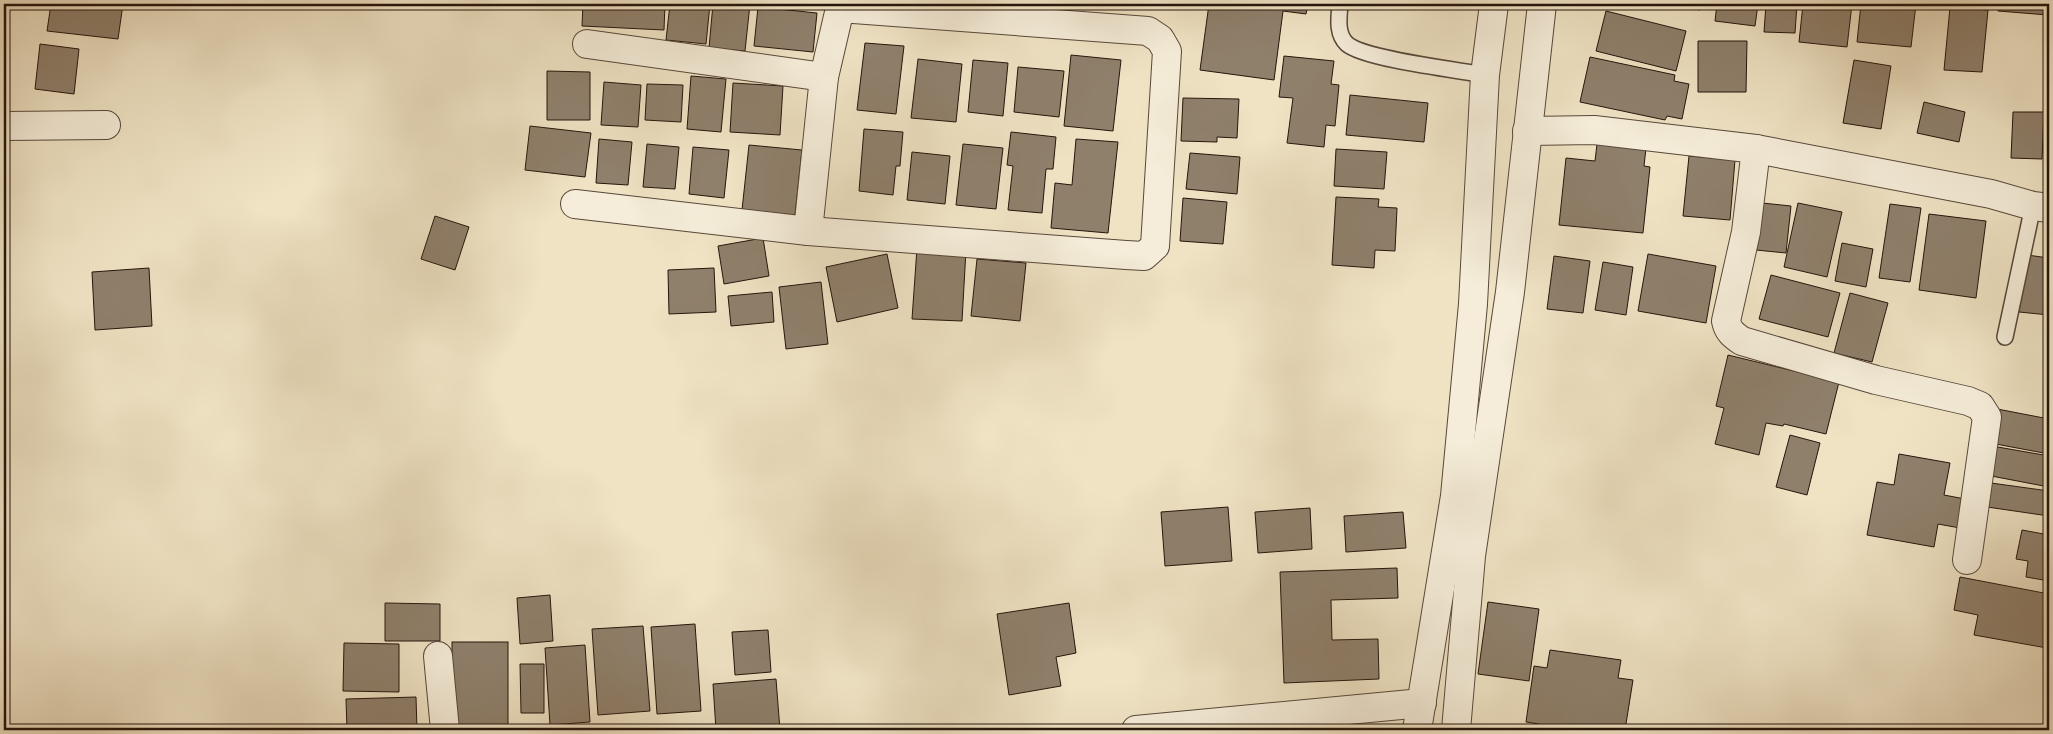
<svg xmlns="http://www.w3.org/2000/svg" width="2053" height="734" viewBox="0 0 2053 734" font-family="'IM FELL English',serif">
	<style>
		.building { fill: #8f806c; stroke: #26140c }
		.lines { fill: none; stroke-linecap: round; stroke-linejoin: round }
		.lane-casing { stroke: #58483a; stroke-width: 18 }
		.street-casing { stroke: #58483a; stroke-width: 30 }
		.lane { stroke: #f5edd9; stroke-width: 15 }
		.street { stroke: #f5edd9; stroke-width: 28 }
	</style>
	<rect width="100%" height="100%" fill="#efe3c4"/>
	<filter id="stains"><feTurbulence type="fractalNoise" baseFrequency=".004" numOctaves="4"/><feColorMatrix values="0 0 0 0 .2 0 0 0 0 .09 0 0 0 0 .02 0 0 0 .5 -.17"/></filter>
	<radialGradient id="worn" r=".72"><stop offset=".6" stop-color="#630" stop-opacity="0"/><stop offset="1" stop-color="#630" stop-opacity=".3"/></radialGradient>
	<g class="building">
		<polygon points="51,4 123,4 118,39 47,31"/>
		<polygon points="583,4 665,4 664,30 582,26"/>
		<polygon points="670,4 710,4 706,44 666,40"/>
		<polygon points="713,4 750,4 745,51 709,48"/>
		<polygon points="1209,4 1308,4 1306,14 1283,11 1274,80 1200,70"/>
		<polygon points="1666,4 1701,4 1700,10"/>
		<polygon points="1717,4 1758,4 1755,26 1715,21"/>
		<polygon points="1766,4 1797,4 1795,33 1764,32"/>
		<polygon points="1803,4 1852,4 1847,47 1799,42"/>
		<polygon points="1861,4 1916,4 1911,47 1857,42"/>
		<polygon points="1998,4 2049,4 2048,15 1998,11"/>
		<polygon points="758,7 817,13 813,52 754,46"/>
		<polygon points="1950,7 1988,10 1982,72 1944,70"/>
		<polygon points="1606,11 1686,31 1676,71 1596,51"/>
		<polygon points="1698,41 1747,41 1746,92 1698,92"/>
		<polygon points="865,43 904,46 896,114 857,110"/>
		<polygon points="40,44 79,49 74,94 35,89"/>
		<polygon points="1071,55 1121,60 1113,131 1064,126"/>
		<polygon points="1284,56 1334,61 1331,84 1339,85 1335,126 1326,125 1324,147 1287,143 1293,98 1279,97"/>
		<polygon points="1590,57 1675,75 1674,81 1689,84 1682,119 1667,116 1665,120 1580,102"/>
		<polygon points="918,59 962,64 956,122 911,118"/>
		<polygon points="973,60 1008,63 1003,116 968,112"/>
		<polygon points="1854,60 1891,66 1881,129 1843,123"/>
		<polygon points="1018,67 1064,71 1059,117 1014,112"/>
		<polygon points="547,71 590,72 590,120 547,120"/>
		<polygon points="691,76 726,79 721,132 687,129"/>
		<polygon points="604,82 641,85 638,127 601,125"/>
		<polygon points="733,83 783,86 780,135 730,132"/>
		<polygon points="647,84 683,85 681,122 645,120"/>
		<polygon points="1350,95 1428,103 1424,142 1346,135"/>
		<polygon points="1183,98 1239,99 1237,138 1217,137 1217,142 1181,141"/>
		<polygon points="1924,102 1965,112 1959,142 1917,133"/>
		<polygon points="2013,112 2044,112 2042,159 2011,158"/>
		<polygon points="530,126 591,133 585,177 525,170"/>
		<polygon points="864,129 903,132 900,166 896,166 893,195 859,191"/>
		<polygon points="1011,132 1056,137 1053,169 1046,169 1042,213 1008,210 1013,166 1007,165"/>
		<polygon points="599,139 632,142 628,185 596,183"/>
		<polygon points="1076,139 1118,142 1108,233 1051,228 1055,183 1072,185"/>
		<polygon points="647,144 679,147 675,189 643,187"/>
		<polygon points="963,144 1003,148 996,209 956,205"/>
		<polygon points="1597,144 1646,148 1644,166 1650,167 1643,233 1559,225 1566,158 1595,161"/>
		<polygon points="749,145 802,150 795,215 742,210"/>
		<polygon points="693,147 729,150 724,198 689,194"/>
		<polygon points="1336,149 1387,152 1384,189 1334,186"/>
		<polygon points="912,152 950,156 945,204 907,200"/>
		<polygon points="1190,153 1240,157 1237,194 1186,189"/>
		<polygon points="1689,156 1735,160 1730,220 1683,216"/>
		<polygon points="1336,197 1379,199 1378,207 1397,208 1395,251 1375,250 1374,268 1332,265"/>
		<polygon points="1183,198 1227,202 1223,244 1180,241"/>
		<polygon points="1762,203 1791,206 1786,253 1756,250"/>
		<polygon points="1798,203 1842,212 1827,277 1784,267"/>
		<polygon points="1890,204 1921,208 1910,282 1879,278"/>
		<polygon points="1929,214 1986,221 1976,298 1919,290"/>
		<polygon points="435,216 469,227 455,270 421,259"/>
		<polygon points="763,238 769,276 724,284 718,246"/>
		<polygon points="1842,243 1873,249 1866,287 1835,281"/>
		<polygon points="917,248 966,250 962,321 912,319"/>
		<polygon points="887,254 898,308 837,322 826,267"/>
		<polygon points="1648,254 1716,266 1706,323 1638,311"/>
		<polygon points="2027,255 2049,258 2049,315 2019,312"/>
		<polygon points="1554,256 1590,261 1583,313 1547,309"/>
		<polygon points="977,259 1026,263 1020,321 971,316"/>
		<polygon points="1603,262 1633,267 1626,315 1595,310"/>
		<polygon points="149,268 152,326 95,330 92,272"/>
		<polygon points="714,268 716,312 669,314 668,270"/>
		<polygon points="1771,275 1840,293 1828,337 1759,319"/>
		<polygon points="821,282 828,344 786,349 779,287"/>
		<polygon points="772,292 774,322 731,326 728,296"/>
		<polygon points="1850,293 1888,303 1872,362 1834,353"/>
		<polygon points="1728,355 1839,382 1826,434 1784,424 1783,426 1766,423 1759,455 1715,444 1724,408 1716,406"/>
		<polygon points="1992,408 2049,419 2049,454 1985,442"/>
		<polygon points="1790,435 1820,443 1807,495 1776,487"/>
		<polygon points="1992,446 2049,456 2049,487 1986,475"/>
		<polygon points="1899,454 1950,463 1944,495 1965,499 1960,528 1938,524 1934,547 1867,535 1877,482 1894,485"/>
		<polygon points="1991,483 2049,491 2049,516 1987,507"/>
		<polygon points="1228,507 1232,561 1165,566 1161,512"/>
		<polygon points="1310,508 1312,549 1258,553 1255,512"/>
		<polygon points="1403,512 1406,548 1346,552 1344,516"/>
		<polygon points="2022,530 2049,535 2049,581 2026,577 2028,561 2016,559"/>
		<polygon points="1397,568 1398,598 1331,600 1332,640 1378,639 1379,679 1284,683 1280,572"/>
		<polygon points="1960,577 2049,594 2049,637 2047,648 1974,635 1978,615 1954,610"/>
		<polygon points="550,595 553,641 520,644 517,598"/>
		<polygon points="1488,602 1539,609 1529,681 1478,674"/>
		<polygon points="385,603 440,604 440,641 385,641"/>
		<polygon points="1069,603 1076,653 1056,657 1061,686 1009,695 997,614"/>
		<polygon points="695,624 701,711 657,714 651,627"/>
		<polygon points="643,626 650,711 598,715 592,629"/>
		<polygon points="768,630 771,672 735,675 732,632"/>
		<rect x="452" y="642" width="56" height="88"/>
		<polygon points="344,643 399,644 399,692 343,691"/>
		<polygon points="585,645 590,722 550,725 545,648"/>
		<polygon points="1550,650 1621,660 1618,678 1633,680 1625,730 1538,730 1539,724 1526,722 1534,666 1547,668"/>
		<polygon points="520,664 544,664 544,713 521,713"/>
		<polygon points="776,679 780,730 716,730 713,684"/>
		<polygon points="416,697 417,730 347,730 346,699"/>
	</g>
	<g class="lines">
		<g class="lane-casing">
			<g id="lane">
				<path d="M1340 4C1339 17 1336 34 1347 44 1364 59 1458 70 1485 75"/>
				<polyline points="2005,337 2033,206"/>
			</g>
		</g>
		<g class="street-casing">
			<g id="street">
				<polyline points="587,44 824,77"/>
				<polyline points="4,126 106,125"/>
				<polyline points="1527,131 1594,130 1756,149 1991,194 2033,206 2049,208"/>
				<path d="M1756 149 1746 232 1726 321C1728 331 1733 335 1742 341L1876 380 1968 401 1980 406 1987 417 1967 560"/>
				<polyline points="575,204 808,231 1126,255 1144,256 1155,246 1167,51 1160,39 1148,31 840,8"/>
				<polyline points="808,231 824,77 841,4"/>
				<polyline points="438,656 445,730"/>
				<polyline points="1136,730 1422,703"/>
				<polyline points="1417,730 1455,496 1473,304 1485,75 1494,4"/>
				<polyline points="1456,730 1471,556 1510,292 1542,4"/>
			</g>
		</g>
		<use href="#lane" class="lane"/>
		<use href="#street" class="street"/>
	</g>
	<rect width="2053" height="734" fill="none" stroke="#efe3c4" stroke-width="20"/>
	<rect x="5" y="5" width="2043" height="724" fill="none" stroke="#26140c" stroke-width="2.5"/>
	<rect x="10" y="10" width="2033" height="714" fill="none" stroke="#26140c"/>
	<rect width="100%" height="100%" filter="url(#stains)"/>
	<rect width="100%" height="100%" fill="url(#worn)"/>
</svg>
